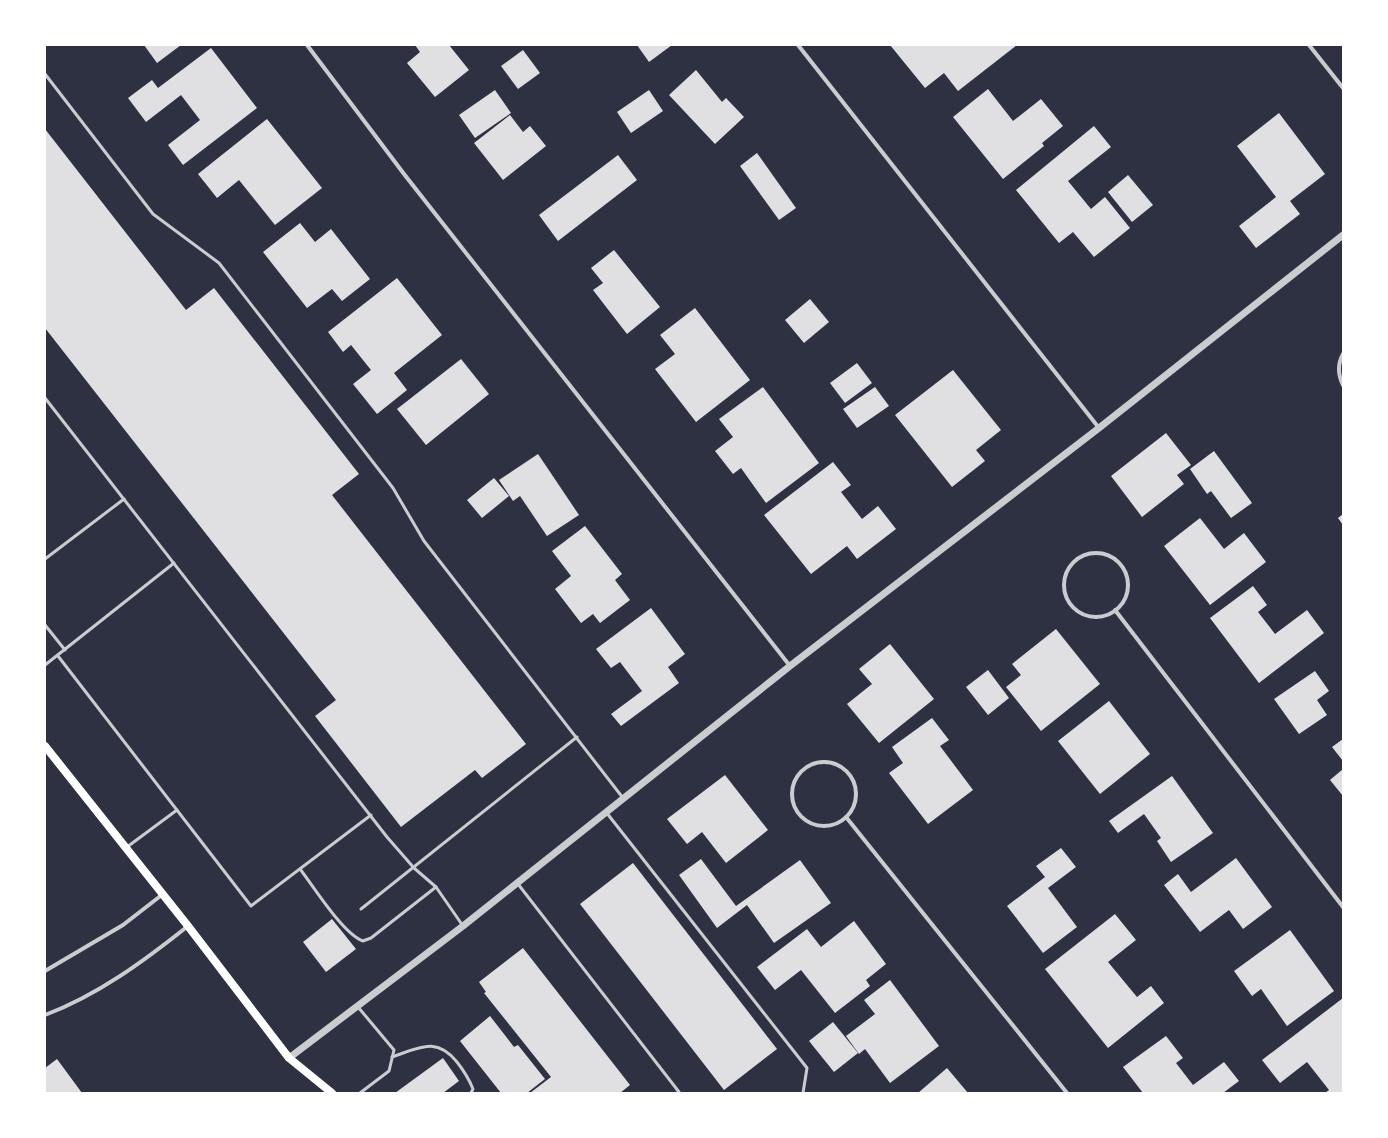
<svg xmlns="http://www.w3.org/2000/svg" width="1388" height="1138" viewBox="0 0 1388 1138" font-family="'Alegreya Sans',sans-serif">
	<style>
		.building { fill: #e0e0e3 }
		.lines { fill: none; stroke-linecap: round; stroke-linejoin: round }
		.service { stroke: #caccd0; stroke-width: 3 }
		.minor { stroke: #caccd0; stroke-width: 4 }
		.tertiary { stroke: #caccd0; stroke-width: 7 }
		.secondary { stroke: #fff; stroke-width: 8 }
	</style>
	<rect width="100%" height="100%" fill="#2d3142"/>
	<g class="building">
		<polygon points="144,45 181,45 157,63"/>
		<polygon points="415,45 449,45 469,70 435,97 407,63 420,52"/>
		<polygon points="637,45 672,45 649,62"/>
		<polygon points="890,45 1017,45 958,91 944,73 925,88"/>
		<polygon points="211,48 257,108 183,165 168,145 200,120 181,95 146,122 128,98 152,80 158,88"/>
		<polygon points="523,50 540,73 518,89 501,66"/>
		<polygon points="696,70 722,102 726,98 744,117 715,144 669,95"/>
		<polygon points="988,89 1013,121 1041,99 1063,126 1042,143 1044,146 1003,179 953,117"/>
		<polygon points="495,90 511,113 475,138 459,115"/>
		<polygon points="649,90 663,111 631,133 617,112"/>
		<polygon points="1279,113 1325,174 1290,201 1300,214 1256,248 1239,226 1276,197 1237,146"/>
		<polygon points="510,115 523,132 530,126 546,146 503,180 474,143"/>
		<polygon points="267,119 322,188 275,225 239,180 217,198 198,174"/>
		<polygon points="1094,126 1111,147 1068,181 1091,209 1105,197 1130,228 1094,257 1073,232 1059,243 1016,190"/>
		<polygon points="45,129 186,310 214,288 359,474 332,495 526,744 482,778 475,770 401,827 315,716 336,700 45,328"/>
		<polygon points="757,153 796,208 779,220 740,166"/>
		<polygon points="618,155 637,180 558,241 539,215"/>
		<polygon points="1128,175 1153,205 1132,222 1108,192"/>
		<polygon points="300,223 315,242 331,229 370,279 342,301 332,289 307,308 263,252"/>
		<polygon points="614,250 660,307 627,334 593,290 603,283 591,268"/>
		<polygon points="397,278 442,335 394,373 407,390 377,414 353,384 371,370 351,345 343,352 328,332"/>
		<polygon points="810,299 829,322 804,343 785,320"/>
		<polygon points="695,308 750,380 696,422 655,369 675,354 660,335"/>
		<polygon points="461,359 489,394 426,445 397,409"/>
		<polygon points="857,363 872,383 845,403 830,383"/>
		<polygon points="953,370 1001,430 976,450 985,461 952,487 895,415"/>
		<polygon points="763,387 819,463 766,503 741,468 733,474 715,451 733,437 719,419"/>
		<polygon points="875,387 889,406 857,428 843,409"/>
		<polygon points="1166,433 1191,465 1177,475 1184,484 1142,517 1111,476"/>
		<polygon points="1214,451 1252,503 1231,518 1211,491 1207,494 1190,469"/>
		<polygon points="538,454 579,515 547,536 520,496 513,501 499,480"/>
		<polygon points="833,462 851,485 841,492 862,519 878,506 896,529 857,559 847,546 811,574 764,515"/>
		<polygon points="494,478 509,496 482,518 467,500"/>
		<polygon points="1343,514 1343,525 1338,518"/>
		<polygon points="1200,518 1224,549 1244,533 1266,562 1210,605 1164,546"/>
		<polygon points="585,526 622,574 615,580 630,600 600,623 593,614 581,623 555,589 571,576 552,551"/>
		<polygon points="1253,586 1267,605 1258,612 1275,634 1307,610 1324,633 1259,683 1210,618"/>
		<polygon points="651,608 685,654 668,667 679,683 621,726 611,714 642,691 620,662 611,668 596,649"/>
		<polygon points="1056,629 1100,684 1041,731 1006,687 1021,675 1012,664"/>
		<polygon points="890,644 934,699 879,743 847,704 872,684 859,669"/>
		<polygon points="988,670 1009,698 988,715 966,687"/>
		<polygon points="1315,671 1329,691 1317,700 1327,715 1299,734 1274,699"/>
		<polygon points="1109,701 1150,754 1100,794 1058,741"/>
		<polygon points="932,718 949,740 940,746 973,790 928,824 889,773 903,763 892,747"/>
		<polygon points="1343,739 1343,761 1332,747"/>
		<polygon points="1343,769 1343,796 1330,780"/>
		<polygon points="725,775 768,830 726,863 702,832 687,844 667,819"/>
		<polygon points="1172,776 1213,833 1171,862 1157,841 1161,838 1144,814 1118,833 1109,821"/>
		<polygon points="1061,848 1076,867 1048,888 1077,927 1043,953 1007,906 1045,877 1036,866"/>
		<polygon points="1236,858 1272,907 1243,929 1229,910 1200,932 1164,885 1178,874 1191,892"/>
		<polygon points="701,859 736,906 800,860 831,903 774,943 747,905 717,928 679,875"/>
		<polygon points="633,863 777,1049 724,1090 580,904"/>
		<polygon points="1115,914 1136,940 1108,962 1137,997 1151,986 1164,1003 1108,1048 1045,969"/>
		<polygon points="332,919 356,949 326,972 303,942"/>
		<polygon points="854,921 886,964 866,980 870,986 835,1013 801,970 775,990 757,967 807,929 821,947"/>
		<polygon points="1290,930 1334,991 1287,1026 1261,989 1252,996 1234,971"/>
		<polygon points="523,948 630,1085 620,1093 530,1093 551,1077 484,993 486,992 479,982"/>
		<polygon points="890,980 939,1046 890,1083 865,1049 859,1054 846,1036 875,1014 864,1000"/>
		<polygon points="1343,998 1343,1093 1325,1093 1329,1090 1307,1062 1280,1083 1262,1060"/>
		<polygon points="490,1016 514,1047 518,1045 545,1079 527,1093 501,1093 460,1041"/>
		<polygon points="833,1022 858,1053 834,1072 809,1041"/>
		<polygon points="1166,1036 1183,1058 1176,1063 1193,1085 1224,1062 1239,1081 1223,1093 1143,1093 1123,1067"/>
		<polygon points="443,1058 459,1081 443,1093 395,1093"/>
		<polygon points="57,1059 82,1093 45,1093 45,1068"/>
		<polygon points="947,1068 968,1093 918,1093"/>
	</g>
	<g class="lines">
		<g class="service">
			<polyline points="45,74 153,214 219,263 393,488 424,541 623,798"/>
			<polyline points="45,398 387,837 414,868 436,887 463,926"/>
			<polyline points="45,559 124,499"/>
			<polyline points="45,625 65,650"/>
			<polyline points="58,656 251,906 371,815"/>
			<polyline points="45,665 174,563"/>
			<polyline points="606,812 807,1068 803,1093"/>
			<polyline points="127,847 177,810"/>
			<path d="M300 869C314 887 343 934 363 941L371 938 436 887"/>
			<polyline points="518,884 679,1092 677,1093"/>
			<polyline points="361,909 577,737"/>
			<polyline points="358,1007 394,1050 389,1071 360,1093"/>
			<path d="M392 1057C419 1048 436 1036 457 1062 464 1071 469 1079 473 1089L471 1093"/>
		</g>
		<g class="minor">
			<polyline points="307,45 404,174 790,666"/>
			<polyline points="798,45 1099,428"/>
			<polyline points="1309,45 1343,88"/>
			<path d="M1343 354C1337 365 1338 375 1343 385"/>
			<circle cx="1096" cy="585" r="32"/>
			<polyline points="1115,610 1343,907"/>
			<circle cx="824" cy="794" r="32"/>
			<polyline points="846,817 1067,1093"/>
			<polyline points="45,971 123,925 163,894"/>
			<path d="M45 1015C98 995 144 961 188 926"/>
		</g>
		<polyline class="tertiary" points="289,1058 463,926 790,666 1099,428 1343,235"/>
		<polyline class="secondary" points="45,746 188,926 289,1058 332,1093"/>
	</g>
	<rect width="1388" height="1138" fill="none" stroke="#ffffff" stroke-width="92"/>
</svg>
